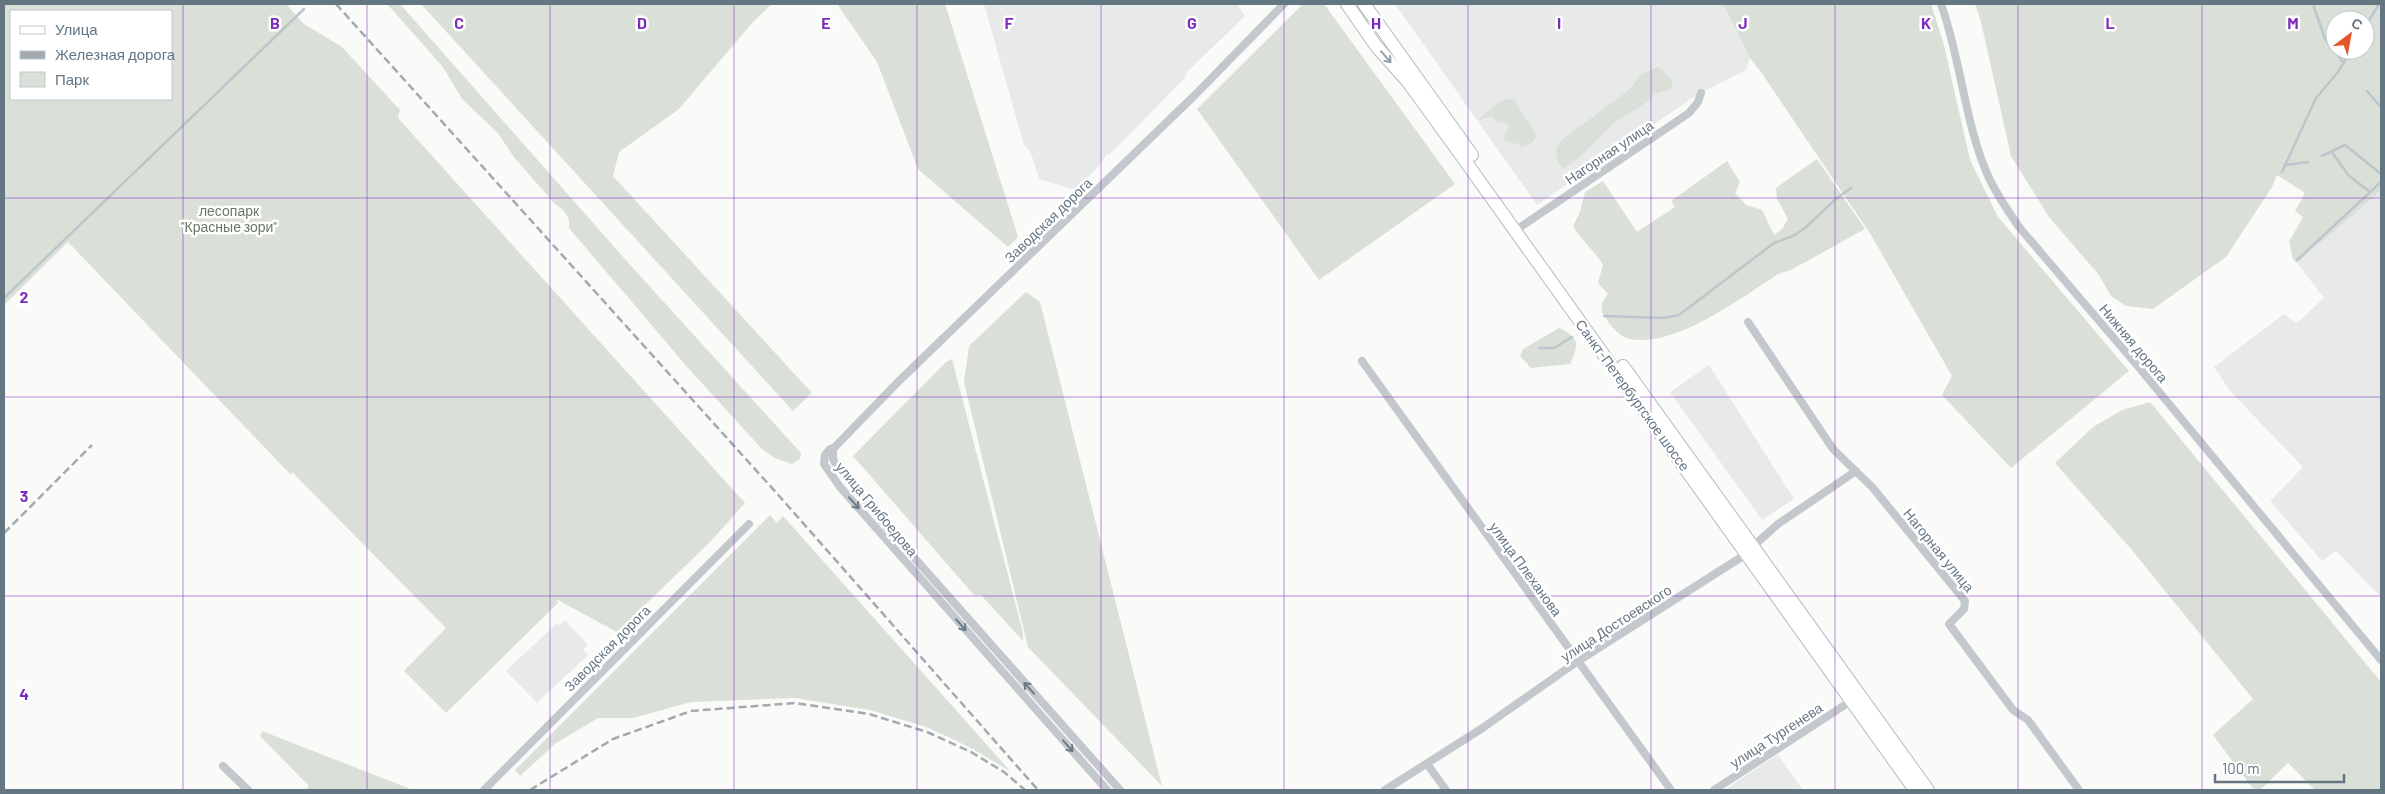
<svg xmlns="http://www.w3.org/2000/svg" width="2385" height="794" viewBox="0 0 2385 794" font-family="Barlow,sans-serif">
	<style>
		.built { fill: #e8e9e9 }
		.green { fill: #dadfd7; fill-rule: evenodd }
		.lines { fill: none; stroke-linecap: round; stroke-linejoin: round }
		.stream { stroke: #bbc7cb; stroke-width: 2.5 }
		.primary-casing { stroke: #b5babe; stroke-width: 14 }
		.street { stroke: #c3c8cc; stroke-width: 8 }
		.primary { stroke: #fff; stroke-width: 12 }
		.rail { stroke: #a2aab0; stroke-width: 2.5; stroke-dasharray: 8 4; stroke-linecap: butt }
		.oneway { stroke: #939fa8 }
		.oneway2 { stroke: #6a7a87 }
		.grid { fill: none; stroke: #7b2cbf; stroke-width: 1; stroke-opacity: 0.55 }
		.labels { text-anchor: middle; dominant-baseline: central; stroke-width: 5; stroke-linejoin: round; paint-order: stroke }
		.street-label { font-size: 14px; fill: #657683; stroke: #fff }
		.park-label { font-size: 14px; fill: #687a64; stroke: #fff }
		.grid-label { font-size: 16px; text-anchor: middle; font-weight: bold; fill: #7b2cbf; stroke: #fff; stroke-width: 5; stroke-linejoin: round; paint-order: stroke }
	</style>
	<rect width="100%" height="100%" fill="#fafaf8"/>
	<g class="built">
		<polygon points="984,4 1237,4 1245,16 1188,71 1184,79 1109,155 1107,154 1103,159 1104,160 1076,190 1039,179 1031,153 1024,145"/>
		<polygon points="1395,4 1723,4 1750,58 1746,70 1695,96 1537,205"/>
		<polygon points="2381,191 2381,597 2336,551 2322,561 2270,501 2303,467 2231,392 2214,367 2284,314 2297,323 2324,298 2297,263"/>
		<polygon points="1709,365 1794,499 1762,520 1670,392"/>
		<polygon points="565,620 588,645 583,650 588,655 537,703 506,671 557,623 559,625"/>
		<polygon points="1778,755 1803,790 1724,790 1765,763"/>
	</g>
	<g class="green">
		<path d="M4 4H286L304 24 342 47 400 110 398 118 745 503 711 541 617 632 556 599 558 603 446 713 404 671 446 628 292 472 291 475 68 242 4 305ZM11 11H171V99H11Z"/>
		<path d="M387 4H400L632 267 801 453 800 459 792 464 775 458 762 449 689 369 569 228C570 216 565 211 555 204L513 156 498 133 462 99 443 67Z"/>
		<polygon points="421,4 772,4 752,23 679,109 619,152 613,176 812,393 793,411"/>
		<polygon points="837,4 945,4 1018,237 1008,247 918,169 877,62"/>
		<polygon points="1303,4 1324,4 1455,184 1319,280 1197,109"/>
		<polygon points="1723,4 1931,4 1944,45 1970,160 1998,217 2129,371 2011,468 1942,395 1952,376 1871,235 1761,72 1750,58"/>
		<path d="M1975 4H2381V191L2297 263 2293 259 2289 242 2303 217 2295 211 2305 193 2277 175 2272 187 2226 257 2153 309 2126 306 2111 296 2099 275 2049 217 2011 156 1981 22ZM2335 20H2365V50H2335Z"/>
		<path d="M1657 67 1665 72 1673 82 1671 89 1655 94 1647 102C1636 110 1624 115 1613 124 1596 139 1583 158 1562 169L1557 159 1556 149 1562 140 1629 90 1642 74Z"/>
		<polygon points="1505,99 1514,100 1537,136 1533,142 1522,148 1518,144 1505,141 1503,138 1509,127 1507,123 1497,122 1491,116 1480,120 1479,118"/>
		<path d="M1817 159 1865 229 1791 270 1778 274C1741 298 1675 348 1630 339 1621 337 1612 328 1607 320 1599 309 1600 305 1608 294L1598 283 1603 265C1594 250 1582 241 1573 226L1580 212 1585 192 1603 181 1637 232 1675 207 1671 201 1727 161 1740 182 1735 193 1746 205 1762 210 1774 235 1782 229 1788 219 1777 199 1776 188Z"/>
		<polygon points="1026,292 1040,302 1162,786 1028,647 964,382 969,346"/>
		<path d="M1559 328C1580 337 1579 345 1570 364L1531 368 1520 356 1523 349Z"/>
		<polygon points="952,359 1023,633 1023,641 981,595 974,595 853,456 946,362"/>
		<polygon points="2150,402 2381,682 2381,790 2315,790 2288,763 2260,790 2254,790 2213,735 2253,699 2131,549 2055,463 2093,427 2122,410"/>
		<polygon points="770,515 777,523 783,516 1011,772 973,749 929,728 870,710 795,698 691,702 633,718 598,718 556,743 520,776 515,770"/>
		<polygon points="262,731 413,790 305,790 309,786 260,736"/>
	</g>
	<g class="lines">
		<g class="stream">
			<polyline points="2313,4 2325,39 2344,63"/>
			<polyline points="2365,27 2379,4"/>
			<polyline points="2367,91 2381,107"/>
			<polyline points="2332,152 2348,175 2370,192"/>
			<polyline points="2322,156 2345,145 2381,174"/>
			<polyline points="2285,165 2308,162"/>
			<polyline points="2282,172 2316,98 2338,72 2351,50"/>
			<polyline points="2297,260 2381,182"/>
			<polyline points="4,298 304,9"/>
			<polyline points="1604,316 1664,318 1679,315 1774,243 1793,236 1805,228 1837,198 1851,188"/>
			<polyline points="1539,348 1554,348 1572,337"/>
		</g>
		<g class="primary-casing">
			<g id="primary">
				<polyline points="1347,4 1376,46 1408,82 1463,158 1915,790"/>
				<polyline points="1364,4 1472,155"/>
				<polyline points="1623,366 1928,790"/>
			</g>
		</g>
		<g class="street">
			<path d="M1941 4C1961 59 1965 126 1989 178 1997 195 2008 211 2019 227L2136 364 2381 660"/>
			<polyline points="1522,226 1689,113 1698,102 1701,93"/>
			<polyline points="1748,322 1833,449 1873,488 1965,601 1964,609 1949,624 2013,710 2028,720 2079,790"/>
			<polyline points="1362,361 1671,790"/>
			<polyline points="833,448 833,459 836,465 887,527 1120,790"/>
			<polyline points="830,449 825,455 824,464 840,487 1107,790"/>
			<polyline points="829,453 898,382 1195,95 1284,4"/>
			<polyline points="1427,764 1446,790"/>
			<polyline points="223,766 248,790"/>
			<polyline points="484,790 749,524"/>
			<polyline points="1385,790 1481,729 1578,661 1740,558 1778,524 1856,471"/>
			<polyline points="1714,790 1851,701"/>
		</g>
		<use href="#primary" class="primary"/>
		<g class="rail">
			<polyline points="336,4 781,498 1038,790"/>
			<polyline points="4,533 92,445"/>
			<polyline points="530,790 613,739 691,711 795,703 869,714 927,732 971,752 1004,772 1025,790"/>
		</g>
	</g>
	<defs><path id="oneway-shaft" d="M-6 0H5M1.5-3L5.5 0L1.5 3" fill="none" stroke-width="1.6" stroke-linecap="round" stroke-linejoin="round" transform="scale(1.25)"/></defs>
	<use class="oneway" href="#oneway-shaft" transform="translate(1386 57) rotate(49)"/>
	<g class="oneway2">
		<use href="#oneway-shaft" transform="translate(854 503) rotate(49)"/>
		<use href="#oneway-shaft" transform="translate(961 625) rotate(49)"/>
		<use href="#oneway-shaft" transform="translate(1029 688) rotate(-132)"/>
		<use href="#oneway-shaft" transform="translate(1068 746) rotate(48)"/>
	</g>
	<path class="grid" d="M183 4V790M367 4V790M550 4V790M734 4V790M917 4V790M1101 4V790M1284 4V790M1468 4V790M1651 4V790M1835 4V790M2018 4V790M2202 4V790M4 198H2381M4 397H2381M4 596H2381"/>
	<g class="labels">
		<g class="street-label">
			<text transform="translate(1609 152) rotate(-34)">Нагорная улица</text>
			<text transform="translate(1048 220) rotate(-44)">Заводская дорога</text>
			<text transform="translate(2134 343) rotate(50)">Нижняя дорога</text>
			<text transform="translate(1633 395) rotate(54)">Санкт-Петербургское шоссе</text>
			<text transform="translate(877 509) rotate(50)">улица Грибоедова</text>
			<text transform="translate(1939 550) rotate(51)">Нагорная улица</text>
			<text transform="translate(1526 569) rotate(54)">улица Плеханова</text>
			<text transform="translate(1616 623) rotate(-33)">улица Достоевского</text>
			<text transform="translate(607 648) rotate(-45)">Заводская дорога</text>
			<text transform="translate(1776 735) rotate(-33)">улица Тургенева</text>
		</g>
		<g class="park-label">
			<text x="229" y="210">лесопарк<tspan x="229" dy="16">"Красные зори"</tspan></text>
		</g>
	</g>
	<g class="grid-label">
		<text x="275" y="29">B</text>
		<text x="459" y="29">C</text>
		<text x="642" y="29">D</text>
		<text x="826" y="29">E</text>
		<text x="1009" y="29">F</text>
		<text x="1192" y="29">G</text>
		<text x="1376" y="29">H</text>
		<text x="1559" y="29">I</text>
		<text x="1743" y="29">J</text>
		<text x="1926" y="29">K</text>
		<text x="2110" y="29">L</text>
		<text x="2293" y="29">M</text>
		<text x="24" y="303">2</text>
		<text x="24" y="502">3</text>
		<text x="24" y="700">4</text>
	</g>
	<rect width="2385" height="794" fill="none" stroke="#657683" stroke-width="10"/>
	<rect x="10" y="10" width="162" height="90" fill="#ffffff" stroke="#c1c8cd"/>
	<rect x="20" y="26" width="25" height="8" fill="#ffffff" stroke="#c1c8cd"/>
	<text x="55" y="35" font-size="15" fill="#657683">Улица</text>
	<rect x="20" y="51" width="25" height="8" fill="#a2aab0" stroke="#c1c8cd"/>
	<text x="55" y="60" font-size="15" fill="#657683">Железная дорога</text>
	<rect x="20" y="72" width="25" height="15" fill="#dadfd7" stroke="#c1c8cd"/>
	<text x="55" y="85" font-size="15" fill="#657683">Парк</text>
	<g transform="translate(2350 35) rotate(32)"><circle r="24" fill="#ffffff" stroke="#c1c8cd"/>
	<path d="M0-4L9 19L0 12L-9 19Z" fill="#e4572e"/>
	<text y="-8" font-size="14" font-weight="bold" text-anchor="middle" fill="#657683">С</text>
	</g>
	<path d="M2215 774v8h129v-8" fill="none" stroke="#657683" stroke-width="2.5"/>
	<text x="2222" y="774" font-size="15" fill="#657683" stroke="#ffffff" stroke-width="4" paint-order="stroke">100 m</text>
</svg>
